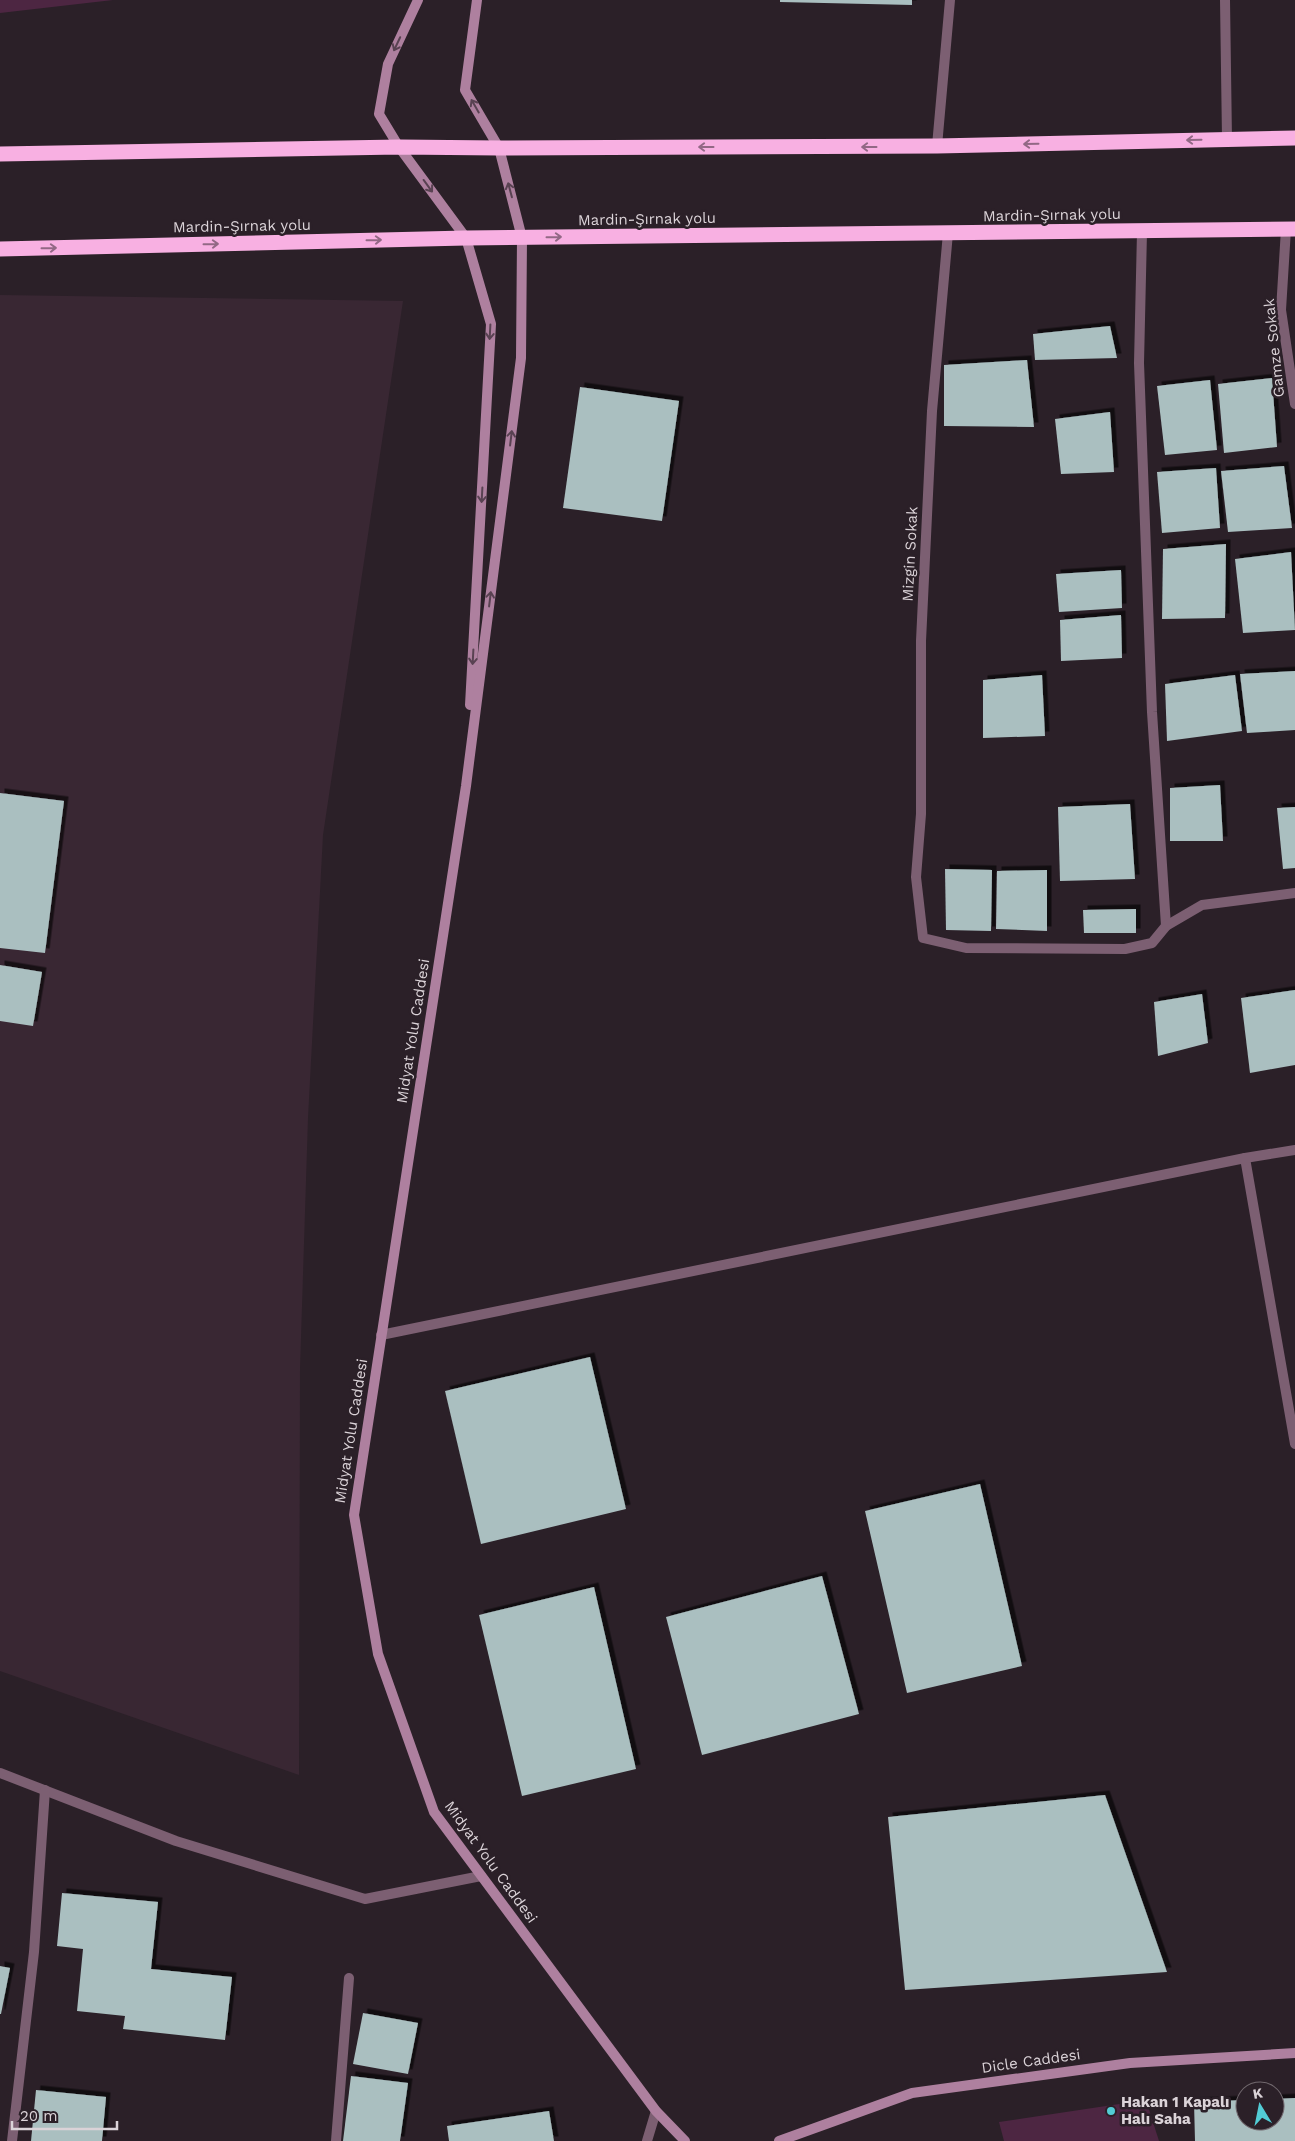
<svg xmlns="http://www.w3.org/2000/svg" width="1295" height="2141" viewBox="0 0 1295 2141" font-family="'Work Sans',sans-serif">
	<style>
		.built { fill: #392733 }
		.green { fill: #4d2642 }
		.building { fill: #aabfc0; filter: url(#shadow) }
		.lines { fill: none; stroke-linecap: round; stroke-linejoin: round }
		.street { stroke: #7c5f72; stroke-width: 10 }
		.secondary { stroke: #ae809f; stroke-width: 10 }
		.highway { stroke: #f8b0e2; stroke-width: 15 }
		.oneway { stroke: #594252 }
		.oneway2 { stroke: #926885 }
		.poi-dot { fill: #52ccd5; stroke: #2b2028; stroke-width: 2 }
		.labels { text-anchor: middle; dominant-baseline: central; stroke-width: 5; stroke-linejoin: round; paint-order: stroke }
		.street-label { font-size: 15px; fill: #dbd3d8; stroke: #2b2028 }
		.poi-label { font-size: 15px; font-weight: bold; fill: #dbd3d8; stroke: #2b2028; text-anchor: start }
	</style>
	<defs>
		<filter id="shadow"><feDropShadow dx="4.5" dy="-4.5" stdDeviation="0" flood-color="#0009"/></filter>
	</defs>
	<rect width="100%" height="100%" fill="#2b2028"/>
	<polygon class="built" points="0,295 403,301 323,835 308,1118 300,1369 299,1775 0,1671"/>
	<g class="green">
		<polygon points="0,0 113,0 0,13"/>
		<polygon points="1146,2100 1159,2141 1004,2141 999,2122"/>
	</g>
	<g class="building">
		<polygon points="780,0 912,0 912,5 780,2"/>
		<polygon points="1110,326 1117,358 1035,360 1033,334"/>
		<polygon points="1027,360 1034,427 944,426 944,365"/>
		<polygon points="1272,378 1277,447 1224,453 1218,384"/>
		<polygon points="1210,380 1217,450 1165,455 1157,386"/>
		<polygon points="580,387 679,401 662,521 563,508"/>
		<polygon points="1110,412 1114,472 1061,474 1055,419"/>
		<polygon points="1284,466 1292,528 1228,532 1221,471"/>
		<polygon points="1216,468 1220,528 1162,533 1157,472"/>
		<polygon points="1226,544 1225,618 1162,619 1163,549"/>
		<polygon points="1291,552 1295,630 1243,633 1235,559"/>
		<polygon points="1121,570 1122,608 1059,612 1056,574"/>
		<polygon points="1121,615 1122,658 1061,661 1060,620"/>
		<polygon points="1295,671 1295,730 1247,733 1240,674"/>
		<polygon points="1042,675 1045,736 983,738 983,680"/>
		<polygon points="1235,675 1242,731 1167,741 1165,684"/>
		<polygon points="1220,785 1223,841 1170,841 1170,788"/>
		<polygon points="0,793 64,801 45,953 0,948"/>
		<polygon points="1130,804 1135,879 1060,881 1058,807"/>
		<polygon points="1295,807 1295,868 1283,869 1277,808"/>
		<polygon points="945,869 992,870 991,931 946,930"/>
		<polygon points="1047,870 1047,931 996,929 997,871"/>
		<polygon points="1136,909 1136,933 1084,933 1083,910"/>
		<polygon points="0,965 42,972 33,1026 0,1021"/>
		<polygon points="1295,990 1295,1065 1250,1073 1241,998"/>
		<polygon points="1202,994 1208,1043 1158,1056 1154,1002"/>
		<polygon points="590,1357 626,1509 481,1544 445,1391"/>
		<polygon points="980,1484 1022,1666 907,1693 865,1511"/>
		<polygon points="822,1576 859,1714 702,1755 666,1617"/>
		<polygon points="594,1587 636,1769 522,1796 479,1615"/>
		<polygon points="1105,1795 1167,1972 905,1990 888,1817"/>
		<polygon points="62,1893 158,1902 151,1969 232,1977 225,2040 123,2029 125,2016 77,2011 83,1949 57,1946"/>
		<polygon points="0,1966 10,1968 1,2014 0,2014"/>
		<polygon points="363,2013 418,2023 408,2074 353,2064"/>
		<polygon points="351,2076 408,2083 400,2141 343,2141"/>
		<polygon points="36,2090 106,2097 102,2141 31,2141"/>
		<polygon points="1295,2098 1295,2141 1195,2141 1194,2102 1245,2100 1245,2121 1275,2121 1275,2099"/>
		<polygon points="549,2111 554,2141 449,2141 447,2126"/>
	</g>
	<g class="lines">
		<g class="street">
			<polyline points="1225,0 1227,139"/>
			<polyline points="937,146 950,0"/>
			<polyline points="1286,229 1281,310 1295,404"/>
			<polyline points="1142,232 1139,363 1152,712 1166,926"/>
			<polyline points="948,233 932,411 921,641 921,814 916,877 923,938 966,948 1125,949 1152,943 1166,926 1202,905 1295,893"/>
			<polyline points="1245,1158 1295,1444"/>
			<polyline points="381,1335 1245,1158 1295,1150"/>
			<polyline points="0,1773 176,1841 365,1899 481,1876"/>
			<polyline points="12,2141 34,1952 45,1790"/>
			<polyline points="336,2141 349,1978"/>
			<polyline points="647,2141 656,2111"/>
		</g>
		<g class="secondary">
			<polyline points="418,0 388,64 379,114 399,147 466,238 491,324 470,705"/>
			<polyline points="477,0 465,90 499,148 522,238 521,358 466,786 354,1515 378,1654 434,1812 656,2111 685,2141"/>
			<polyline points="779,2141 912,2093 1130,2063 1295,2053"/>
		</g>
		<g class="highway">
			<polyline points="0,154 399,147 499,148 937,146 1295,138"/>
			<polyline points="0,249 466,238 1295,229"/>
		</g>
	</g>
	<defs><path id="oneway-shaft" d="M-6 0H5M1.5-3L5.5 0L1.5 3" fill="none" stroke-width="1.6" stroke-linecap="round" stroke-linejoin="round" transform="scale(1.25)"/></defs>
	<g class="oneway">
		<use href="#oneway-shaft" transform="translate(397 44) rotate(115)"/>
		<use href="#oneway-shaft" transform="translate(475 106) rotate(-120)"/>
		<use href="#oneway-shaft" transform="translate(428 186) rotate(54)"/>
		<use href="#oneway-shaft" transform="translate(510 190) rotate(-105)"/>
		<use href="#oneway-shaft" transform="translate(490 332) rotate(93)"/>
		<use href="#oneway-shaft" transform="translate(511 438) rotate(-83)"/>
		<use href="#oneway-shaft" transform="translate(482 495) rotate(93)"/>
		<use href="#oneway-shaft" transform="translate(490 599) rotate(-83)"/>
		<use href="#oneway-shaft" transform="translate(473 657) rotate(93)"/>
	</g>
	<g class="oneway2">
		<use href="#oneway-shaft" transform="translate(1194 140) rotate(179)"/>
		<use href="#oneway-shaft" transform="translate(1031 144) rotate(179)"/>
		<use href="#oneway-shaft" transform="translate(706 147) rotate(180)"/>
		<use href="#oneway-shaft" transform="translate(869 147) rotate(180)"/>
		<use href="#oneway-shaft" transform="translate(554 237) rotate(-1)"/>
		<use href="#oneway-shaft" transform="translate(374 240) rotate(-1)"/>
		<use href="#oneway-shaft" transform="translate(211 244) rotate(-1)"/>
		<use href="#oneway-shaft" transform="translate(49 248) rotate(-1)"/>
	</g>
	<circle class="poi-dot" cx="1111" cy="2111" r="5"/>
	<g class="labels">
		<g class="street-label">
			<text transform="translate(1052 215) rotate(-1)">Mardin-Şırnak yolu</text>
			<text transform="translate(647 219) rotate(-1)">Mardin-Şırnak yolu</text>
			<text transform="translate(242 226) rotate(-1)">Mardin-Şırnak yolu</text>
			<text transform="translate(1274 348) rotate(-96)">Gamze Sokak</text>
			<text transform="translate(910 554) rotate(-87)">Mizgin Sokak</text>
			<text transform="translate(413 1031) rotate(-81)">Midyat Yolu Caddesi</text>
			<text transform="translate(351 1431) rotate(-81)">Midyat Yolu Caddesi</text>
			<text transform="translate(491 1862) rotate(54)">Midyat Yolu Caddesi</text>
			<text transform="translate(1031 2061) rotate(-8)">Dicle Caddesi</text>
		</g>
		<g class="poi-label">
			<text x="1121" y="2102">Hakan 1 Kapalı<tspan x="1121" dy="17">Halı Saha</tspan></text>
		</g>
	</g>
	<g transform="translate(1260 2106) rotate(350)"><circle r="24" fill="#2b2028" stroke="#71686e"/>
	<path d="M0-4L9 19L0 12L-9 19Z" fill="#52ccd5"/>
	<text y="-8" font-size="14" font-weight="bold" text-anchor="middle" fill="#dbd3d8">K</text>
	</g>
	<path d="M12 2121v8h105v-8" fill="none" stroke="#dbd3d8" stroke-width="2.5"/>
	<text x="20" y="2121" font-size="15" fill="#dbd3d8" stroke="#2b2028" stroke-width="4" paint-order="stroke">20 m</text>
</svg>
